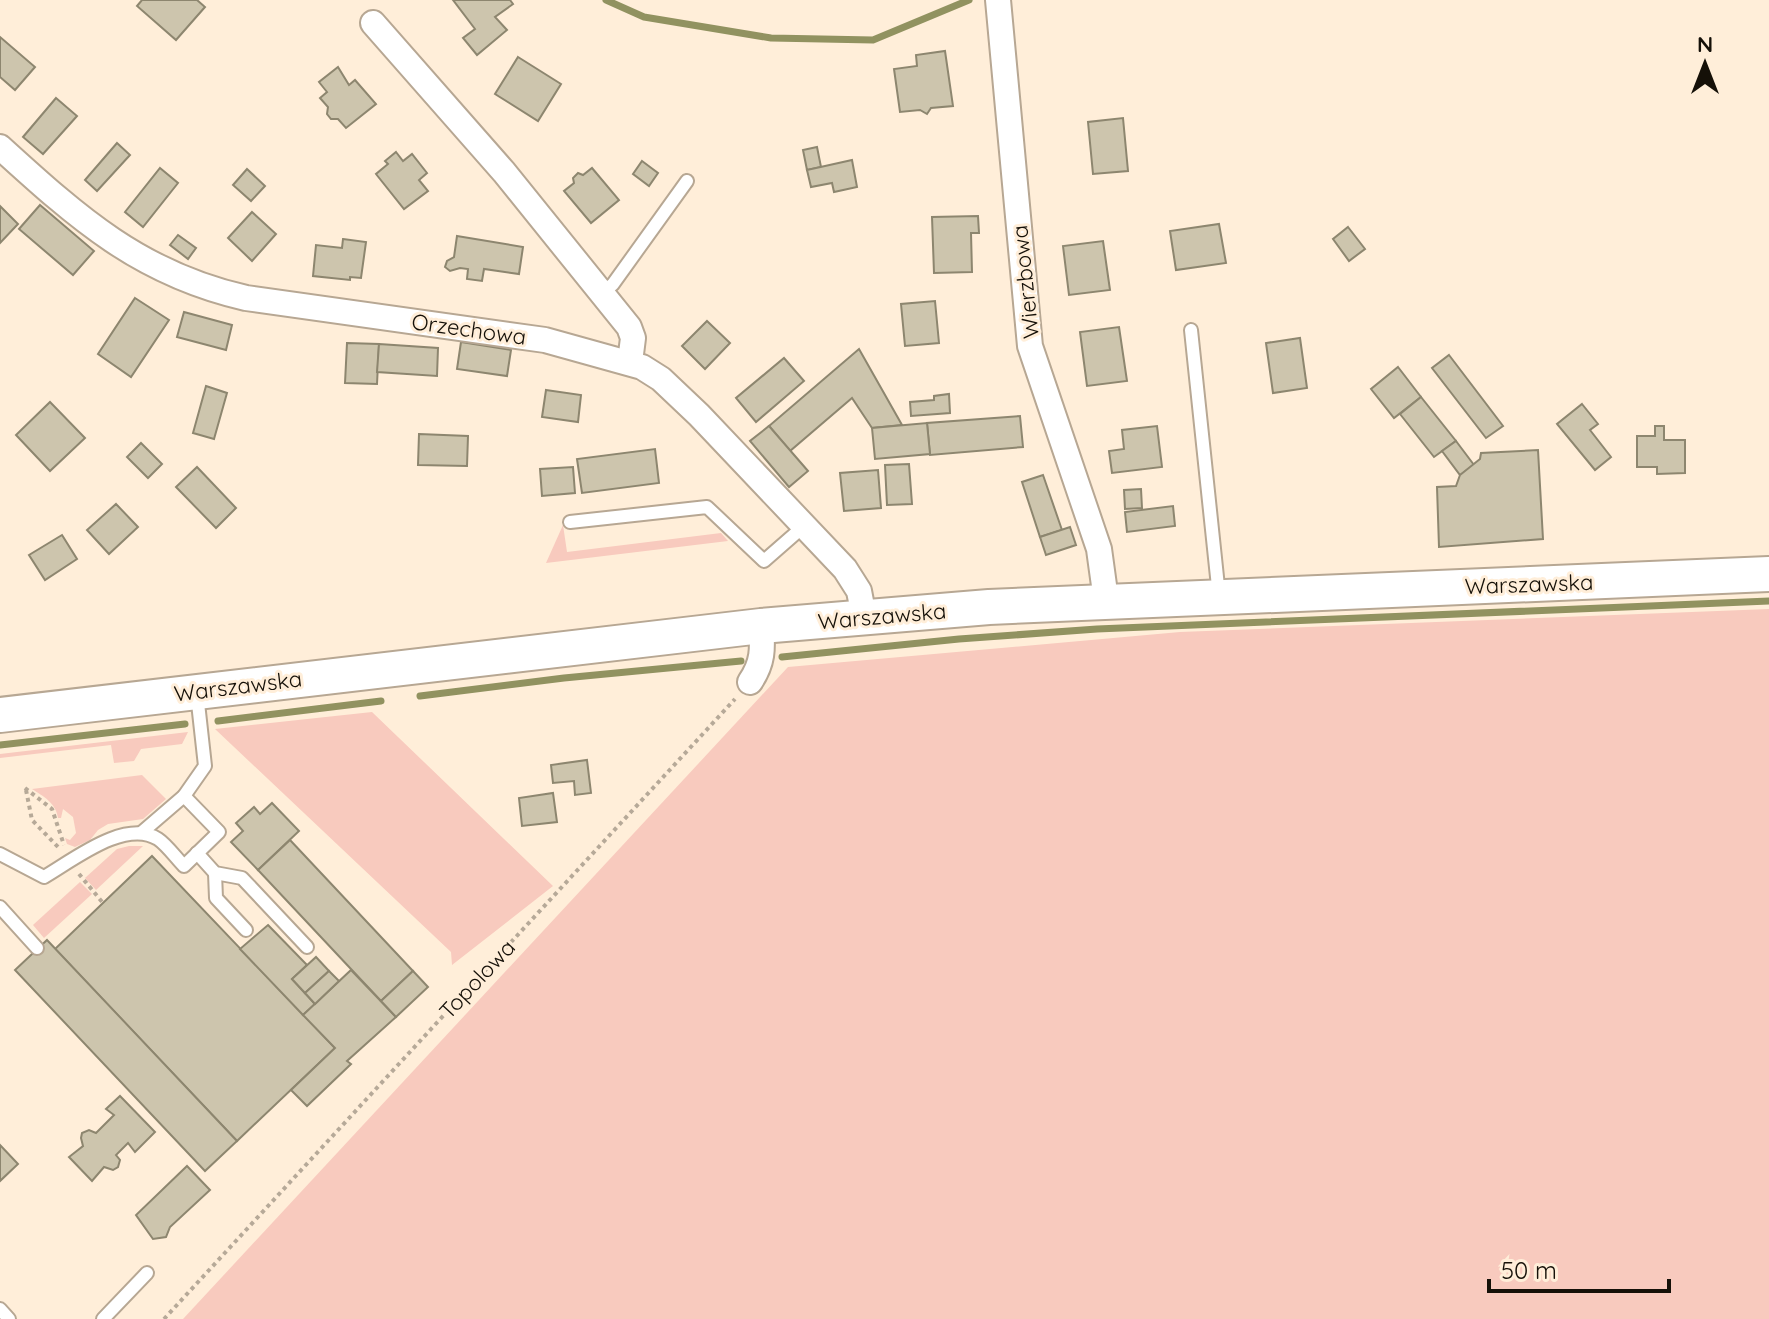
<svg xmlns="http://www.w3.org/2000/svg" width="1769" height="1319" viewBox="0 0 1769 1319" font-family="Quicksand,sans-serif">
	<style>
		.green { fill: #f8cabe }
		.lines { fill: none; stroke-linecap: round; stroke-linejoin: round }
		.stream { stroke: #919260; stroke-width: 7 }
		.building { fill: #cdc5ad; stroke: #8d866f; stroke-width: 2 }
		.service-casing { stroke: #b7a793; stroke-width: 16 }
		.minor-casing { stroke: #b7a793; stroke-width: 28 }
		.secondary-casing { stroke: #b7a793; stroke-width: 38 }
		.path { stroke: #b6a998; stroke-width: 4; stroke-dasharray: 4 4; stroke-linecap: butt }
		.service { stroke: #fff; stroke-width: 12 }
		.minor { stroke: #fff; stroke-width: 24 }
		.secondary { stroke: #fff; stroke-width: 34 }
		.labels { text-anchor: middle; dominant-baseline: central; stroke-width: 6; stroke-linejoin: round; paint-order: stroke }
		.street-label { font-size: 22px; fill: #151008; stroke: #ffeed9 }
	</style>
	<rect width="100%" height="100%" fill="#ffeed9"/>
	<g class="green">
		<polygon points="563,525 567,552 721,533 728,541 546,563"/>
		<polygon points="1769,609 1769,1319 183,1319 788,667 1180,632"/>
		<polygon points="372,712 553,886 452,965 451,952 215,729"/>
		<polygon points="188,732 182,744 141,749 134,761 114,763 111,745 0,758 0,754"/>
		<path d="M142 775 166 799 143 819 108 824 98 830 90 840 75 847 67 844 65 838 70 840 76 833 73 817 63 809 61 818H58C56 803 43 796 32 789Z"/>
		<polygon points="129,846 143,846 96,890 85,878 117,849"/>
		<polygon points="80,882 92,894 44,938 33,925"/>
	</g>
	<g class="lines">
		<g class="stream">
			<polyline points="606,0 644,17 771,38 873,40 969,0"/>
			<polyline points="782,657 959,639 1097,629 1769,601"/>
			<polyline points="420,696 564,678 741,661"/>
			<polyline points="218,721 381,701"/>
			<polyline points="0,745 185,724"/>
		</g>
	</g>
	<g class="building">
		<polygon points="142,0 197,0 205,7 176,40 137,6"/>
		<polygon points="453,0 510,0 513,4 495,17 507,30 477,55 463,38 475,29"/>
		<polygon points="0,37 35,67 15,90 0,77"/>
		<polygon points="945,51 953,106 931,108 927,114 920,110 900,112 894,69 917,66 916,55"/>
		<polygon points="518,57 561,84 538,121 495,94"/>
		<polygon points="338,67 349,85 355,80 376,104 346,128 338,119 331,119 327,114 328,107 320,98 327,92 319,82"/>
		<polygon points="56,98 77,116 43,154 23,137"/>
		<polygon points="1123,118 1128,171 1093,174 1088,122"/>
		<polygon points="117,143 130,155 97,191 85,180"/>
		<polygon points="817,147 821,167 807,170 803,150"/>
		<polygon points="396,152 403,161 412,154 427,173 419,180 428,191 404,209 376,174 388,164 385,161"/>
		<polygon points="852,160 857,187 834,192 832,183 811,187 807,170"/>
		<polygon points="642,161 658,173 649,186 633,174"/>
		<polygon points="160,168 178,183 143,227 125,212"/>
		<polygon points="592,168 619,200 591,223 564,191 574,183 573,178 578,173 583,175"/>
		<polygon points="247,169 265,186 251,201 233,185"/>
		<polygon points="40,205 94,251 73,275 19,229"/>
		<polygon points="0,206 18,224 0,243"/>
		<polygon points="252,212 276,234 252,261 228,238"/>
		<polygon points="978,216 979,233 971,233 972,272 934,273 932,217"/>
		<polygon points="1219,224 1226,263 1176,270 1170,231"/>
		<polygon points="1348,227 1365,249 1349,261 1333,239"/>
		<polygon points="178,235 196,248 188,259 170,245"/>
		<polygon points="457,236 523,247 519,274 484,269 482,281 467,279 468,269 460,268 450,271 445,267 447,261 454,257"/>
		<polygon points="343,239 366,242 361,278 350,277 350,280 313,276 316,245 342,248"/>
		<polygon points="1103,241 1110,290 1069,295 1063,246"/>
		<polygon points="135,298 169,320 131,377 98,354"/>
		<polygon points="935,301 939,343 905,346 901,304"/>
		<polygon points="184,312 232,325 226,350 177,337"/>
		<polygon points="707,321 730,343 705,369 682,346"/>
		<polygon points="1119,327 1127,381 1087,386 1080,332"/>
		<polygon points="1300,338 1307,388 1273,393 1266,343"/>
		<polygon points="461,342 511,350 507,376 457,369"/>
		<polygon points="347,343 379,344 377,384 345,383"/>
		<polygon points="379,344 438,348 437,376 377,372"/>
		<polygon points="859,349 902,425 872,428 852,398 790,451 769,426"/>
		<polygon points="1449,355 1503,426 1486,438 1432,368"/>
		<polygon points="784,358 804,381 756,422 736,398"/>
		<polygon points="1398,367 1421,397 1394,418 1371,389"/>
		<polygon points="206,386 227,393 214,439 193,433"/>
		<polygon points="546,390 581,395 578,422 542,417"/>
		<polygon points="949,394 950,413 911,416 910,402 934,400 934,396"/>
		<polygon points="1421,397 1456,441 1434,457 1400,414"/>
		<polygon points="50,402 85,438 50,471 16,435"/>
		<polygon points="1582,404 1598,424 1590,430 1611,457 1595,470 1557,424"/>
		<polygon points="1020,416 1023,447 930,455 927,423"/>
		<polygon points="927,423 930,454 875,459 872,428"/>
		<polygon points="769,426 808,471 789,487 750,441"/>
		<polygon points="1157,426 1162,467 1112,473 1109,451 1124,449 1122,430"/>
		<polygon points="1655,426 1664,426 1664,440 1685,440 1685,473 1657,474 1657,467 1637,467 1637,436 1655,436"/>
		<polygon points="419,434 468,436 467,466 418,465"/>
		<polygon points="1456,441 1474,465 1460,475 1442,451"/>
		<polygon points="141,443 162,464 148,478 127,457"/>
		<polygon points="655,449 659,483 582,493 577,459"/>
		<polygon points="1538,450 1543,539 1439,547 1437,487 1456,486 1460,475 1480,459 1481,453"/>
		<polygon points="909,464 912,504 887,505 885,465"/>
		<polygon points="197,467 236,508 216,528 176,487"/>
		<polygon points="573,467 575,493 542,496 540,469"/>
		<polygon points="878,470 881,508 844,511 840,473"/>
		<polygon points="1043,475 1062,530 1040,537 1022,482"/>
		<polygon points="1141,489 1142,508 1125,509 1124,490"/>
		<polygon points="116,504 138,527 109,554 87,530"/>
		<polygon points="1173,506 1175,526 1127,532 1125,512"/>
		<polygon points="1070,527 1076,545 1046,555 1040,537"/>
		<polygon points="62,535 77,559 45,580 29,555"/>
		<polygon points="587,760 591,793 575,795 574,781 553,783 551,765"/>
		<polygon points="553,793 557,822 522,826 519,798"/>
		<polygon points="272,803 299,831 258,870 231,842 243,831 236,823 254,807 260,814"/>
		<polygon points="290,840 413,971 381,1001 258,870"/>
		<polygon points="152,856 335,1048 237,1141 55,949"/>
		<polygon points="268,925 307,965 292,979 315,1004 303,1015 240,949"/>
		<polygon points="47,940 237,1141 205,1171 15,970"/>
		<polygon points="316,957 329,971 305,993 292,979"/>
		<polygon points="351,970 396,1017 347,1061 351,1064 307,1106 291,1090 335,1048 303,1015"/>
		<polygon points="329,971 339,981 315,1004 305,993"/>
		<polygon points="413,971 428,987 396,1017 381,1001"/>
		<polygon points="120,1096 155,1132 135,1152 128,1143 116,1155 120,1160 118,1167 113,1170 104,1167 92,1181 69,1157 83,1146 81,1138 82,1133 89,1130 96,1133 114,1115 106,1109"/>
		<polygon points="0,1145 18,1164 0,1181"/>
		<polygon points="187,1166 210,1190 170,1227 166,1237 153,1239 136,1215"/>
	</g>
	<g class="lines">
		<g class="service-casing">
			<g id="service">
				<polyline points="602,294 613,284 687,181"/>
				<polyline points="1191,330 1219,596"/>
				<polyline points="570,522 707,507 764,561 804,526"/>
				<polyline points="184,796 205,766 197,694"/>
				<polyline points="197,853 215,873 242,878 307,947"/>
				<path d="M0 854 44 877C72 861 125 818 158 839 167 845 176 858 184 866L219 832 184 796 141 833"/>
				<polyline points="215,873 216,898 246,930"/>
				<polyline points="0,907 37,948"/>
				<polyline points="0,1309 9,1319"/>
				<polyline points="103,1319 147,1273"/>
			</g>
		</g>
		<g class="minor-casing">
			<g id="minor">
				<polyline points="998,0 1030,346 1099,549 1106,600"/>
				<polyline points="373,23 504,172 629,327 633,338 630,362"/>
				<path d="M0 147C78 218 140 274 246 298L545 340 642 367 661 379 699 415 845 569 859 591 864 617"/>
				<path d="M750 682C763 663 763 649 761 626"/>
			</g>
		</g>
		<g class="secondary-casing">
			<polyline id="secondary" points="0,715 761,626 989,607 1769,574"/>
		</g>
		<g class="path">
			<polyline points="25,788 52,809 64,845"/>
			<polyline points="26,790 32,820 60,849"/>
			<polyline points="79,874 103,903"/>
			<polyline points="164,1319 735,699"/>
		</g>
		<use href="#service" class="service"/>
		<use href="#minor" class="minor"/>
		<use href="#secondary" class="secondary"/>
	</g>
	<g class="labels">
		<g class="street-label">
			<text transform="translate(1025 282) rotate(-96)">Wierzbowa</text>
			<text transform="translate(469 329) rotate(8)">Orzechowa</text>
			<text transform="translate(1529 584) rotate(-2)">Warszawska</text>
			<text transform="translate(882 616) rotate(-5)">Warszawska</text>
			<text transform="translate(238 686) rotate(-7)">Warszawska</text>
			<text transform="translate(477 979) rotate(-47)">Topolowa</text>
		</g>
	</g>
	<g transform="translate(1705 64)" stroke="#ffeed9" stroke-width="6" paint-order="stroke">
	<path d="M0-6L14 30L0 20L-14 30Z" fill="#151008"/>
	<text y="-12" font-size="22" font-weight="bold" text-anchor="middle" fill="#151008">N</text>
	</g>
	<path d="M1489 1279v12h180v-12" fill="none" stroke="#151008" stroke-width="4"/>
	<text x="1501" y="1279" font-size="24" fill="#151008" stroke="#ffeed9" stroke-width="6" paint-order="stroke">50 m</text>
</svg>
